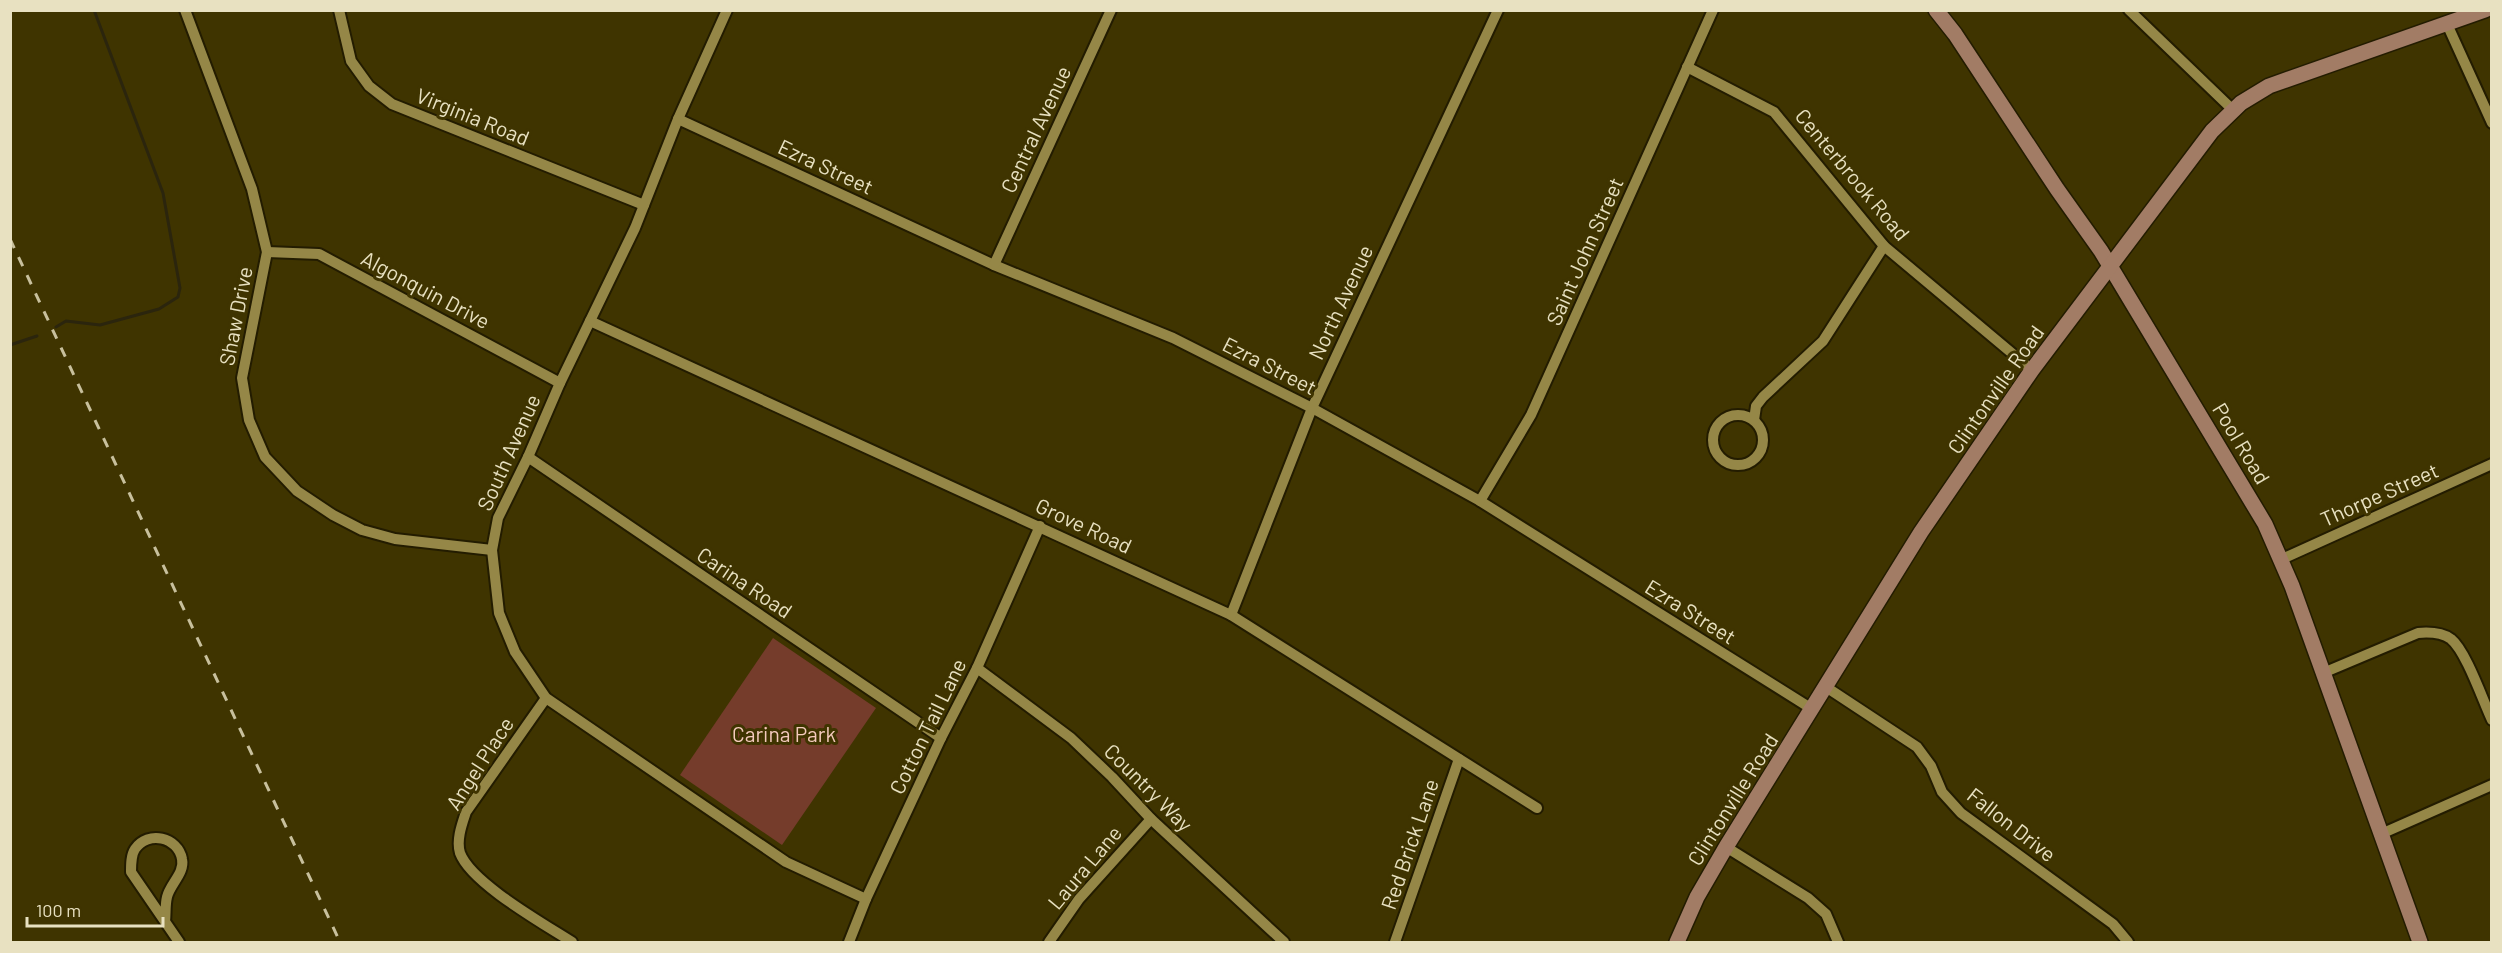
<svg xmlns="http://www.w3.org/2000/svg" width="2502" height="953" viewBox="0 0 2502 953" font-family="Barlow,sans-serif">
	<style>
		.green { fill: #753c2b }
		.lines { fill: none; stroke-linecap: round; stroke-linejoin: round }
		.stream { stroke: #2b250d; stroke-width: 3 }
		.street-casing { stroke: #231c00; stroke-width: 14 }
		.secondary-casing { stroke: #231c00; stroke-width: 18 }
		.street { stroke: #958747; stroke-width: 10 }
		.secondary { stroke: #a27c65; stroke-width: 15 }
		.rail { stroke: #c8c09d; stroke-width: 3; stroke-dasharray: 10 10; stroke-linecap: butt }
		.labels { text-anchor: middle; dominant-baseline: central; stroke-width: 6; stroke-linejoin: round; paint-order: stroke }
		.street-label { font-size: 21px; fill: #e8e1c1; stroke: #3f3400 }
		.park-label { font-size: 21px; fill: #f4cabd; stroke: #3f3400 }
	</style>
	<rect width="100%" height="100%" fill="#3f3400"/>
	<polygon class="green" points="773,638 876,708 782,845 680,775"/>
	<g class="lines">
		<g class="stream">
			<polyline points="56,327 66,321 100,325 159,309 178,297 180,288 163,193 94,10"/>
			<polyline points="10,345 37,336"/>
		</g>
		<g class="street-casing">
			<g id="street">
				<polyline points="185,10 252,189 267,252 242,378 249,420 265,457 297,491 333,515 362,530 395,539 492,550"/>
				<polyline points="339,10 351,61 369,86 392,104 644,205"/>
				<polyline points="727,10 678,119 635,228 560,383 528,457 498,518 492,550 499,613 515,652 546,698 786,862 866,899"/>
				<polyline points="2129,10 2233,110"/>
				<polyline points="2447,24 2492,123"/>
				<polyline points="1687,67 1774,112 1884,246 2032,370"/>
				<polyline points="678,119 994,265 1173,338 1312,408 1480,501 1812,709"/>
				<polyline points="267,252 319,254 560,383"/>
				<polyline points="994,265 1111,10"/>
				<polyline points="590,321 1231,615 1537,808"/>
				<circle cx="1738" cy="440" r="25"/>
				<polyline points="1754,420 1756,406 1763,397 1823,341 1884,246"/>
				<polyline points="528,457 941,738"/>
				<polyline points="1480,501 1531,415 1713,10"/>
				<polyline points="2282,559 2492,464"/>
				<polyline points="1231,615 1312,408 1498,10"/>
				<polyline points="977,668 1071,738 1112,777 1151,819 1284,942"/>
				<path d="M2323 673 2418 633C2429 632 2441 632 2451 639 2466 651 2483 701 2492 720"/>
				<polyline points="1826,687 1917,747 1931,766 1942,792 1961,813 2113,924 2128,942"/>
				<path d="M546 698 466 812C462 824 456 840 460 853 471 883 544 924 572 942"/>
				<polyline points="2381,834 2492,785"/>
				<polyline points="1726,847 1808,898 1826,914 1838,942"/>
				<path d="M165 921C166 914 165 905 167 897 170 884 185 873 182 859 178 837 148 830 135 849 131 855 131 864 131 872L179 942"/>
				<polyline points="849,942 866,899 941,738 977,668 1040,526"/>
				<polyline points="1049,942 1079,899 1151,819"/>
				<polyline points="1395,942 1459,759"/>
			</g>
		</g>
		<g class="secondary-casing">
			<g id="secondary">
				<polyline points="1936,10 1955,34 2057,189 2101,251 2265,524 2292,586 2420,942"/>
				<polyline points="1677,942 1697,897 1726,847 1921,532 2032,370 2212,131 2241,103 2269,86 2485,10"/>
			</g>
		</g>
		<use href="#street" class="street"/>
		<use href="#secondary" class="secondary"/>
		<polyline class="rail" points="10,239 340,942"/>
	</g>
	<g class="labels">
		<g class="street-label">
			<text transform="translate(473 116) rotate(22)">Virginia Road</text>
			<text transform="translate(1035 129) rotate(-65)">Central Avenue</text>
			<text transform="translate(826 166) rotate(25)">Ezra Street</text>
			<text transform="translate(1853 174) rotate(50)">Centerbrook Road</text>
			<text transform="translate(1584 251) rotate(-66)">Saint John Street</text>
			<text transform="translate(426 289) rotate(28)">Algonquin Drive</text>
			<text transform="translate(1340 302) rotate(-65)">North Avenue</text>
			<text transform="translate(235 316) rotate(-79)">Shaw Drive</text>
			<text transform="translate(1270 365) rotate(27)">Ezra Street</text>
			<text transform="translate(1995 389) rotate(-55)">Clintonville Road</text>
			<text transform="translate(2242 443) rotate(59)">Pool Road</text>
			<text transform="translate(508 452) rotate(-66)">South Avenue</text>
			<text transform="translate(2379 494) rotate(-24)">Thorpe Street</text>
			<text transform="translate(1084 525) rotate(25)">Grove Road</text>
			<text transform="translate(745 582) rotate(34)">Carina Road</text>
			<text transform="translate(1691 611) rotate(32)">Ezra Street</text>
			<text transform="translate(927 726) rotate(-64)">Cotton Tail Lane</text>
			<text transform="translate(479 763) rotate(-57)">Angel Place</text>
			<text transform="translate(1149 787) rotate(45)">Country Way</text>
			<text transform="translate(1732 799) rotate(-58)">Clintonville Road</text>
			<text transform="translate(2012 824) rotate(38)">Fallon Drive</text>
			<text transform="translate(1409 844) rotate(-71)">Red Brick Lane</text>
			<text transform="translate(1084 867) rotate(-50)">Laura Lane</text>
		</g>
		<g class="park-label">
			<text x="784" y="733">Carina Park</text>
		</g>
	</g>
	<rect width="2502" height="953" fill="none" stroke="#e8e1c1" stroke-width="24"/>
	<path d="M27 917v9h136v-9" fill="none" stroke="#e8e1c1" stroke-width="3"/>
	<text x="36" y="917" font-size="18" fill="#e8e1c1" stroke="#3f3400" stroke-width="4.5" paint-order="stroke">100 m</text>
</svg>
